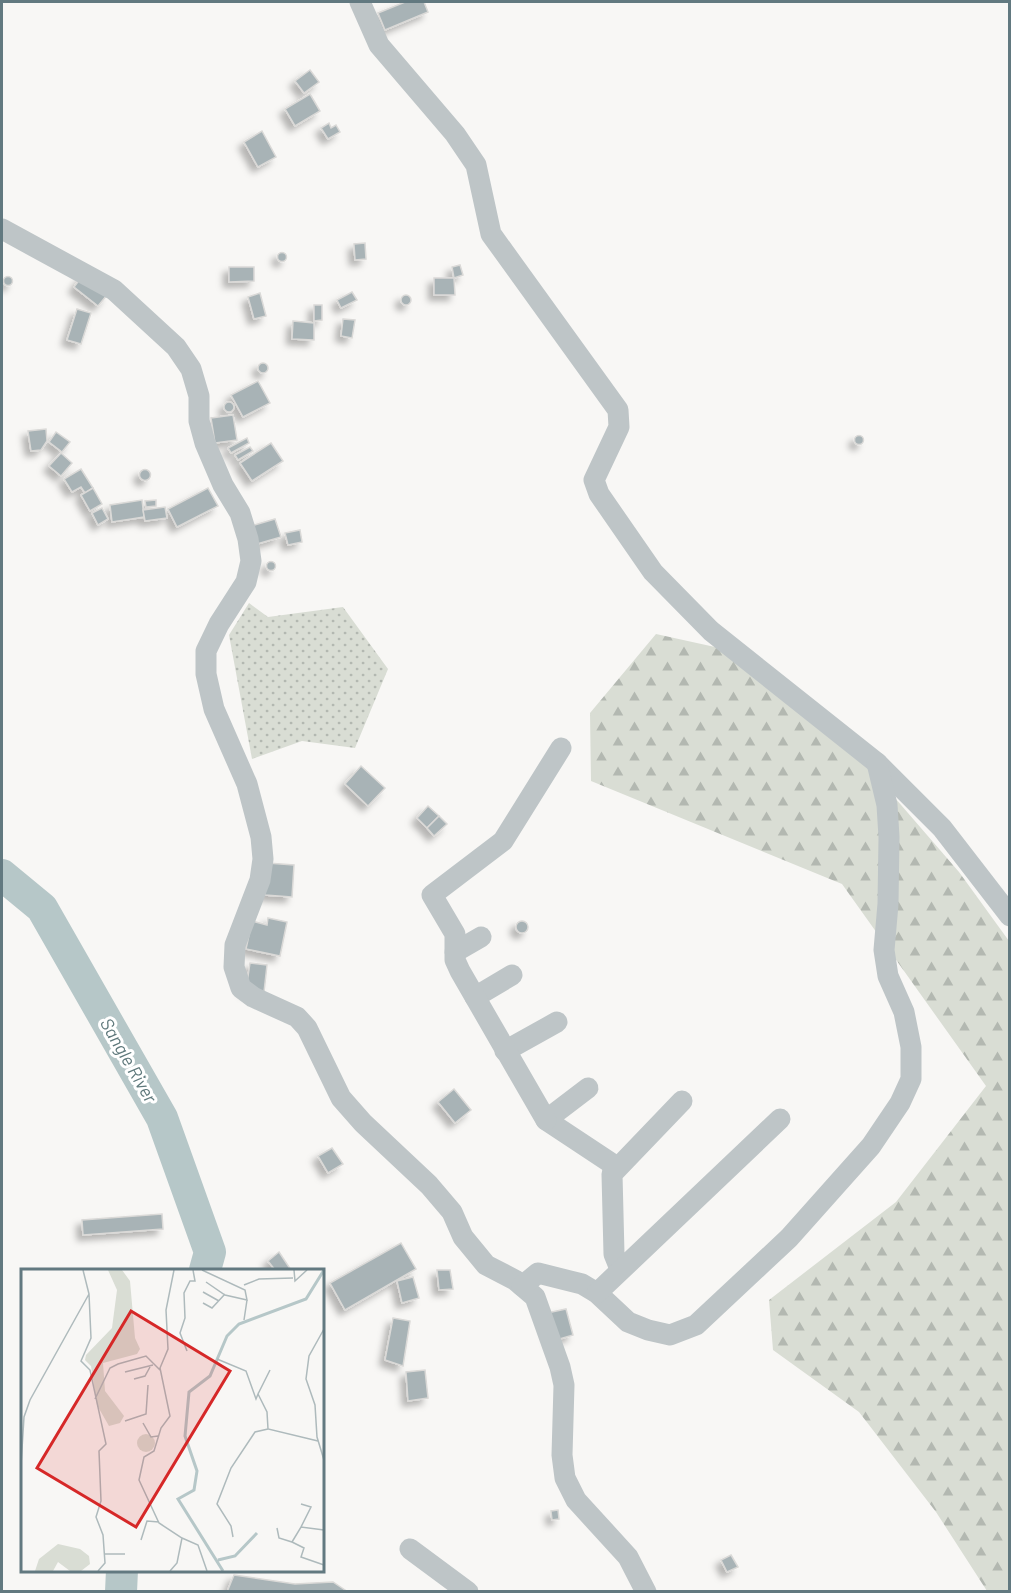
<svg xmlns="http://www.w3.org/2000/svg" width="1011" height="1593" viewBox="0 0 1011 1593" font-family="Barlow,sans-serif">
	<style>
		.grass { fill: url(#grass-dots) }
		.forest { fill: url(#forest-firs) }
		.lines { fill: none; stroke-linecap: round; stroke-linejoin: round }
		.river { stroke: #b6c7c8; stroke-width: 32 }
		.building { fill: #a8b3b6; stroke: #dad9d7; stroke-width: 1.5; filter: url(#shadow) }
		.minor { stroke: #bec5c7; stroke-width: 21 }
		.labels { text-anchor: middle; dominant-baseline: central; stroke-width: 6; stroke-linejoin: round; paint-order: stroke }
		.water-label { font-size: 18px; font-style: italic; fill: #5e787b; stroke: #fff }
		.inset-river { fill: none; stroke: #b6c7c8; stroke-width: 3 }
		.inset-road { fill: none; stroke: #aebabc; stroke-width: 1.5 }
		.view { fill: #d62828; fill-opacity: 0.15; stroke: #d62828; stroke-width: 3 }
		.inset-edge { fill: none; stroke: #627980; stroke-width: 3 }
	</style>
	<defs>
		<pattern id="grass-dots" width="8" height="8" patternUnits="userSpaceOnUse" patternTransform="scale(1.5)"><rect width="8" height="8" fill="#d9ddd4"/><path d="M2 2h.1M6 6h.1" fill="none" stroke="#b3b8b1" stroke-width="1.8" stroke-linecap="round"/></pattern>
		<pattern id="forest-firs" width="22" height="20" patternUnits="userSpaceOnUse" patternTransform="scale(1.5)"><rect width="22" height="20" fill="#d9ddd4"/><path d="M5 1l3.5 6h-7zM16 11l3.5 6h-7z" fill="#b3b8b1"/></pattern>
		<filter id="shadow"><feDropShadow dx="-5.5" dy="5.5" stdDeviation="3" flood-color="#0004"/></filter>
	</defs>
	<rect width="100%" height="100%" fill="#f8f7f5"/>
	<polygon class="grass" points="249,603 268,617 343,607 388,669 355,748 302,741 252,759 229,635"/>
	<polygon class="forest" points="656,634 724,649 844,739 959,872 1009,941 1009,1591 987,1591 936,1512 859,1412 773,1350 769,1300 896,1202 986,1086 842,884 591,781 590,713"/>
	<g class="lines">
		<g class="river">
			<polyline points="2,875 42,908 162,1118 210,1252 205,1270"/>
			<polyline points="121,1592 122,1570"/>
		</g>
	</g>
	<g class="building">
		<polygon points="405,2 424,2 428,12 385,30 378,13"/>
		<polygon points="310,70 319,82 304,93 295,81"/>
		<polygon points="310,94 320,111 295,126 285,109"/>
		<polygon points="329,123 331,128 336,125 340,132 328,139 321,128"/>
		<polygon points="262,131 276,157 258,167 244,142"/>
		<polygon points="365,243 366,259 355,260 354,244"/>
		<circle cx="282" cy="257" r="4.5"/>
		<polygon points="460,265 463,275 454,278 452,267"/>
		<polygon points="229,267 254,267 254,281 229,282"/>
		<polygon points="83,275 107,295 98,306 74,287"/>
		<circle cx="8" cy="281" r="4.5"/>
		<polygon points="434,278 454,278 455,295 434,295"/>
		<polygon points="352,292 357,300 341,308 337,300"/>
		<polygon points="260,293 266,316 254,319 248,297"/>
		<circle cx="406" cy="300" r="5"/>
		<polygon points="314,305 322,305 322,320 314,321"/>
		<polygon points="77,309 91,313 81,344 67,340"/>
		<polygon points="343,319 355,320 352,338 341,336"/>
		<polygon points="293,321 314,323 314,340 292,339"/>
		<circle cx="263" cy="368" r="5"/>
		<polygon points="258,381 270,403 243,417 231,395"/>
		<circle cx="229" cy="407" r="5"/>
		<polygon points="233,415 237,440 215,443 211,418"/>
		<polygon points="46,429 47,441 41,450 31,451 28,431"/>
		<polygon points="56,432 70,442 62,452 49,442"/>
		<circle cx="859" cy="440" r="4.5"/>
		<polygon points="247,438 249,443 231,453 228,448"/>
		<polygon points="271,443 283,461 252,481 240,463"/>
		<polygon points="250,447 253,451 238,460 235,455"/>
		<polygon points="61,453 72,463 61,476 49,466"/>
		<polygon points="81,469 93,488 85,493 81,487 72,492 64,479"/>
		<circle cx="145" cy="475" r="5.5"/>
		<polygon points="93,488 102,504 90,511 81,495"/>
		<polygon points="208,488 218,506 177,527 168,509"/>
		<polygon points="142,500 144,517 112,522 110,505"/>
		<polygon points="156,500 156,506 146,507 145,501"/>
		<polygon points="165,507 167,518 145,521 143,510"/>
		<polygon points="102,508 108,519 98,525 92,513"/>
		<polygon points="275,519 281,537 257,544 251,526"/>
		<polygon points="300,530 302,542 288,545 285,533"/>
		<circle cx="271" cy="566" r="4.5"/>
		<polygon points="361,766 385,788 368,806 345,784"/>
		<polygon points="428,806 439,816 427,828 417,818"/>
		<polygon points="439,816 447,824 434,836 427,828"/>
		<polygon points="267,863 294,865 292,897 265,895"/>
		<polygon points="268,918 287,922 280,956 246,949 252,921 267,925"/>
		<circle cx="522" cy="927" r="6"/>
		<polygon points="250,963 267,965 264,992 246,990"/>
		<polygon points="454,1089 471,1110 455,1123 438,1102"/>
		<polygon points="332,1148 343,1164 328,1173 318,1156"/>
		<polygon points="162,1214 163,1229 83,1235 82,1220"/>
		<polygon points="401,1243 416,1269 345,1310 330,1283"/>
		<polygon points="279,1252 291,1270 275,1270 268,1261"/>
		<polygon points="437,1270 450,1270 453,1289 439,1290"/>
		<polygon points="413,1277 419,1298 402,1303 397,1281"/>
		<polygon points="566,1309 573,1335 553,1341 547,1313"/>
		<polygon points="393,1318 410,1321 403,1366 385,1360"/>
		<polygon points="425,1370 428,1398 408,1401 406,1372"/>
		<polygon points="558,1510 559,1519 552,1520 551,1511"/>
		<polygon points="731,1555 738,1567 727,1572 721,1560"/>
		<polygon points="234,1575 295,1584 333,1582 348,1592 227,1592"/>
	</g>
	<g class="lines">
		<g class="minor">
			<polyline points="360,2 379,45 455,134 476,165 491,234 618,410 619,427 594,480 599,494 653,572 711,631 877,763 942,828 1010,916"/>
			<polyline points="2,229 114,290 176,347 191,369 199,396 199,421 205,443 223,485 240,513 248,539 251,561 246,582 219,624 206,651 206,674 214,709 247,784 261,837 263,859 260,880 235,945 234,967 241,988 253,997 297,1017 307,1028 341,1098 363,1123 429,1185 452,1212 463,1237 486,1265 515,1280 535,1297 560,1367 564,1385 562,1455 565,1478 576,1500 628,1557 646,1592"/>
			<polyline points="455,952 481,937"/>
			<polyline points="475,997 512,975"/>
			<polyline points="505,1051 557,1022"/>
			<polyline points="588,1088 546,1120 617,1167"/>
			<polyline points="546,1120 460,971 455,960 455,934 432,895 503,841 561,748"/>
			<polyline points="620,1269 614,1254 612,1174 682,1101"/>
			<polyline points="522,1286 538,1273 582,1284 597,1293 628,1322 648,1330 670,1335 696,1325 789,1238 871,1146 900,1103 911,1079 911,1047 904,1012 888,976 884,950 888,904 889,837 887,805 877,763"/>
			<polyline points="597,1293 780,1119"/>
			<polyline points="410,1549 468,1592"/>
		</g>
	</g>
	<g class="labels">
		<g class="water-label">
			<text transform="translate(129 1060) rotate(60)">Sangle River</text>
		</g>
	</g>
	<g transform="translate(21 1269)">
		<rect width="303" height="303" fill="#f8f7f5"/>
		<path d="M116 174a9 9 0 1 1 18 0a9 9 0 1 1-18 0Z" fill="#d9ddd4"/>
		<path d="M87 1H101L109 12 114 69 119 80 116 85 82 94 84 122 103 147 99 154 88 157 76 136 70 97 64 91 65 86 91 59 96 21ZM37 275 59 280 68 287 69 295 60 302H49L37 293 32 302H14L18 290Z" fill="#d9ddd4"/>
		<path class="inset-river" d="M197 291 214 287 236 264M202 302 157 230 173 221 176 202 164 167 168 123 189 107 206 67 218 55 285 30 303 1"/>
		<path class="inset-road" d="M181 1 224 21 226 31 204 26 185 13M273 1 274 12 286 1M223 16 238 10 272 9M182 23 198 32M68 25 70 69 60 92 69 101 85 175 78 182 80 232 75 248 82 266 84 294 77 302M182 34 191 39 204 25M223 51 226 31M303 60 288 87 285 110 294 136 296 168 303 191M166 82 159 64 164 49 163 24 169 12H174L172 1M196 90 225 102 235 130 237 125 246 143 247 160 297 172M104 103 132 96M113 110 124 107 129 98M237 125 249 101M74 130 89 99 97 95 125 87 139 101M104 152 125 145 127 116M122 154 130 168 137 167M0 196 3 148 9 131 68 25 62 1M280 258 290 238 280 235M256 259 258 269 271 273 280 258 303 261M212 268 210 257 196 235 210 199 234 163 247 160M161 269 177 276 186 302M120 271 126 252 138 253M271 273 283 279 280 288 303 296M83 285H104M149 302 156 294 161 269 138 254 118 211 123 188 133 182 140 159 149 147 139 99 147 80 145 41 153 1"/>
		<path class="view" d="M110 42 209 102 115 258 16 199Z"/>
		<rect width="303" height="303" class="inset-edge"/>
	</g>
	<rect width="1011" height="1593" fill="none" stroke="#627980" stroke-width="6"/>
</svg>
